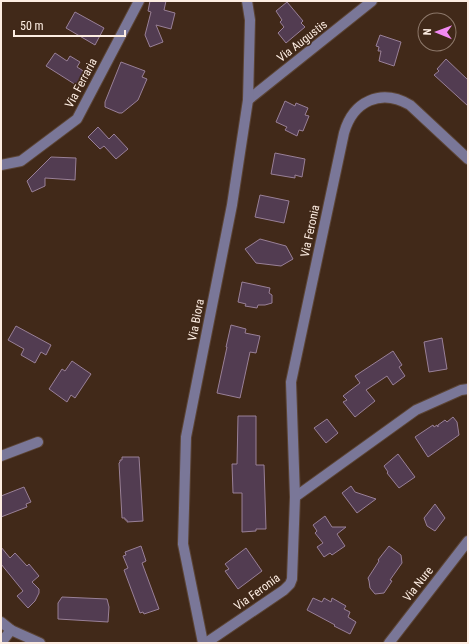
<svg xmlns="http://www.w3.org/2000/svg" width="469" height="644" viewBox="0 0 469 644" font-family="'Roboto Condensed',sans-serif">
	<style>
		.building { fill: #523c51; stroke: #998097 }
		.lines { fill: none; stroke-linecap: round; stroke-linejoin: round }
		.minor-casing { stroke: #5b4435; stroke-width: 12 }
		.minor { stroke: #7a7798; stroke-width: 10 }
		.labels { text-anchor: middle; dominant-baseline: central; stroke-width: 3.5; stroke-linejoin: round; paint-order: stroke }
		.street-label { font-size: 12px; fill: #fdede2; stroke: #412919 }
	</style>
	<rect width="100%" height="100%" fill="#412919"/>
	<g class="building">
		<polygon points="150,1 166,1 164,10 175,13 171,29 156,25 163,42 150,47 145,35 151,12 148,11"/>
		<polygon points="287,2 303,21 301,23 305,27 286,43 278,33 284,27 280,22 282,20 276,11"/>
		<polygon points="75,12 104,28 95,45 66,28"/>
		<polygon points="380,35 401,42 394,66 379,61 381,51 378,51 379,47 376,46"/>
		<polygon points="55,53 67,61 70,56 80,62 77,67 85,72 76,85 46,66"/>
		<polygon points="446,59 468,80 468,106 434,75 439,71 437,69"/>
		<polygon points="121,62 145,71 142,77 147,79 138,100 122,113 119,113 105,107 105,102"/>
		<polygon points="285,101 295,106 296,103 308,108 305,115 309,116 303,131 299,130 297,136 285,130 287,127 276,122"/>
		<polygon points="98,127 109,139 114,134 128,149 116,159 104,146 100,149 88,137"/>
		<polygon points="275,153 305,159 302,177 295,175 295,178 271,174"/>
		<polygon points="51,157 76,158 75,180 45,178 45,186 32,192 27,181"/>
		<polygon points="260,195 289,201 284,223 255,217"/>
		<polygon points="260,239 286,246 293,259 281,266 256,263 245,249"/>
		<polygon points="242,282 270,288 269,293 272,295 272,303 265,305 258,305 257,308 245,306 246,304 238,302"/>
		<polygon points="231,325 246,329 245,333 260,336 256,353 250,352 240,398 217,393 227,347 226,347"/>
		<polygon points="16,326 51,345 46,355 41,352 35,363 21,355 24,349 8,340"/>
		<polygon points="442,338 447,369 429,372 424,342"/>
		<polygon points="393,351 402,365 399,367 405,376 393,385 387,376 366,390 375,401 355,417 343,402 347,400 343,396 360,383 355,376"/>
		<polygon points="72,361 91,374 75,398 71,395 67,402 49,389 62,369 65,371"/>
		<polygon points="238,416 256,416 256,465 264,465 266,529 256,529 256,531 242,532 242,493 233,493 232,464 237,464"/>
		<polygon points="453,417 457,422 459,435 428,457 415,437 433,425 434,427 437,425 438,427 438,425 445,420 447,422"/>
		<polygon points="327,419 338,433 326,443 314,428"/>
		<polygon points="398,454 415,477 399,488 387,473 388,472 384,466"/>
		<polygon points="122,457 139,457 143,521 127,522 127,520 125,520 125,518 122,518 119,463 120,462 120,460 122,460"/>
		<polygon points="351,486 355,492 376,499 357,513 342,493"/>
		<polygon points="24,487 31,502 26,504 27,507 1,517 1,496"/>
		<polygon points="435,504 445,518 435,531 427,526 424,518"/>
		<polygon points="325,516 332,527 346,527 337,534 345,546 332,555 330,553 324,557 317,547 323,543 315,533 317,531 313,525"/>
		<polygon points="141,546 146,561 142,563 159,609 144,614 143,612 140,613 124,570 128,568 123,556 126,555 125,552"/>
		<polygon points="389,546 401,555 402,563 390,580 392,581 384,593 375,594 370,588 369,581 368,578 379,561 378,560"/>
		<polygon points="1,547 10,558 15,553 27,566 29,564 39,576 32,582 39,589 39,593 35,601 28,608 17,596 23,591 1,564"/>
		<polygon points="246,548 262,571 238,589 225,571 229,569 225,564"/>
		<polygon points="62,597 107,599 109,607 108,622 58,619 58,603"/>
		<polygon points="313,598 322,602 324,598 331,602 332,598 346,606 344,609 350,612 348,617 356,622 350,634 334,626 335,625 307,610"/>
	</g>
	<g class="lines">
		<g class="minor-casing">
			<g id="minor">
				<polyline points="248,100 372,1"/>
				<polyline points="1,165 21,161 77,119 139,1"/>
				<polyline points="1,456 38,442"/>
				<polyline points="295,497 416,410 461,390 468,389"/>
				<polyline points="1,622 11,630 40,643"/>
				<polyline points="1,643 11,630"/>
				<polyline points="203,643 183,544 186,437 232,205 248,100 250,20 247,1"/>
				<path d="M206 643 284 590 290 584 292 579 295 497 291 382 344 133C353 101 381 88 410 105L468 159"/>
				<polyline points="389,643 468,541"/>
			</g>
		</g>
		<use href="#minor" class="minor"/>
	</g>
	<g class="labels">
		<g class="street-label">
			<text transform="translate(302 41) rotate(-38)">Via Augustis</text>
			<text transform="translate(81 83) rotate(-62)">Via Ferraria</text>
			<text transform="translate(310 231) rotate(-78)">Via Feronia</text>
			<text transform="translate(196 320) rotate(-79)">Via Biora</text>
			<text transform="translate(418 584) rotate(-52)">Via Nure</text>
			<text transform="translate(257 592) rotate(-36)">Via Feronia</text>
		</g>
	</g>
	<rect width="469" height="644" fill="none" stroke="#fdede2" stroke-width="4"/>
	<g transform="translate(437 32) rotate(271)"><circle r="19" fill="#412919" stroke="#8c7769"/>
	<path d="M0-3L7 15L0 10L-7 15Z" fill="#f28af2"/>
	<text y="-6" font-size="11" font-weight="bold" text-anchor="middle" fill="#fdede2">N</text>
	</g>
	<path d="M14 30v6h111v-6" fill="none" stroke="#fdede2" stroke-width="2"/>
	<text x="20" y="30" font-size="12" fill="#fdede2" stroke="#412919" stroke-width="3" paint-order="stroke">50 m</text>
</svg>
